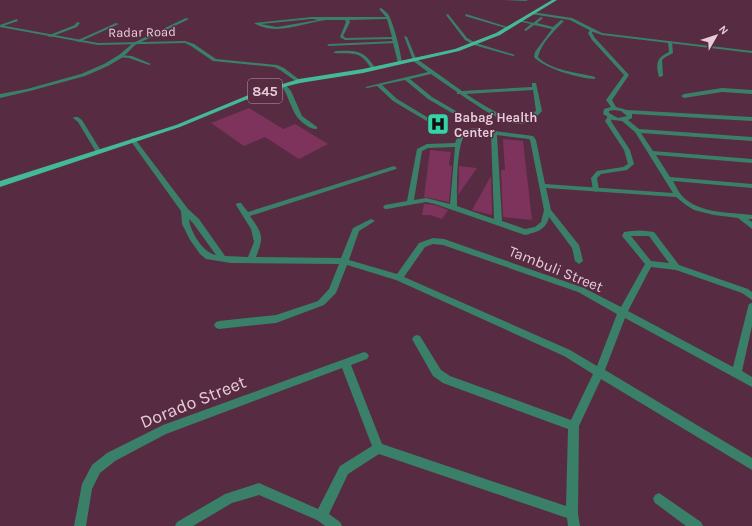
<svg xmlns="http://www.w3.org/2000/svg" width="752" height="526" viewBox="0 0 752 526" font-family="Karla,sans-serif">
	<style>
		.building { fill: #7e335c }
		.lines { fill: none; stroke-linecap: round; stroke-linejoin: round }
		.service { fill: #3a7f68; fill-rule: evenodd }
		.minor { fill: #3a7f68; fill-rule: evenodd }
		.tertiary { fill: #3a7f68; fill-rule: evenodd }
		.primary { fill: #43b995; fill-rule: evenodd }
		.labels { text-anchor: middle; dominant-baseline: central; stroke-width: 3; stroke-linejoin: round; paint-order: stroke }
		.far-street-label { font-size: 13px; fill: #e7cbd8; stroke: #572b42 }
		.far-poi-label { font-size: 13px; font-weight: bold; fill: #e7cbd8; stroke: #572b42; text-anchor: start }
		.shield { fill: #572b42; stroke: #bc9bab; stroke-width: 1 }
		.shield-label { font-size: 14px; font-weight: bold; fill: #e7cbd8 }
		.street-label { font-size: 15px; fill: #e7cbd8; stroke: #572b42 }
		.near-street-label { font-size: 18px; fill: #e7cbd8; stroke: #572b42 }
	</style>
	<rect width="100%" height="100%" fill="#572b42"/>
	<g class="building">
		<polygon points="249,108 283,129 295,124 328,144 299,159 265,137 244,146 211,123"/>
		<polygon points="503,139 523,141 532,220 503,217 501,170 505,170"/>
		<polygon points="430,150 451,152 449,165 452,166 449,202 424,197"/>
		<polygon points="459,166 477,168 458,195 459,179"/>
		<polygon points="491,176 492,215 472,210"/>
		<polygon points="424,204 435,205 448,210 442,219 430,215 422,215"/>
	</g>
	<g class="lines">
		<g class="service">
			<polygon points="503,0 528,0 526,1"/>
			<polygon points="448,14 467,38 476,43 515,55 513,56 474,45 465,40 446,15"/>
			<polygon points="466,14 511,28 509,29 465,16"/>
			<polygon points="17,19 18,21 0,27 0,25"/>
			<polygon points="116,23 119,24 79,42 76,41"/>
			<polygon points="404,36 407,37 417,61 413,60"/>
			<polygon points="395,41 396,41 396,43 329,46 327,45 329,44"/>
			<polygon points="121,55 132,56 151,64 149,65 129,58 119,57 119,56"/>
			<path d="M281 84H285L291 91 302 116 317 127V129C311 130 302 123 298 118 292 112 288 94 281 85Z"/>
			<polygon points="610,115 613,117 611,121 630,150 634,164 627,170 601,174 597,178 599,190 596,192 593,190 591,178 597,171 623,167 628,164 624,150 605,121 608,116"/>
		</g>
		<g class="minor">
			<path d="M381 8C384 10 386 12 388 14 393 21 402 56 402 64L398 63 392 39 345 40 340 37 346 22 345 20C339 20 333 20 327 20 304 22 276 37 254 23L312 17H386L379 9ZM312 19 318 20 277 27 261 24ZM387 19 392 37 346 38 343 36 350 22 349 20Z"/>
			<path d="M541 17 543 18 537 23 553 27 561 20 564 21C555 30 541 43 538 57 551 71 577 72 595 77V79C581 79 543 68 534 57L535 52 552 29 534 25 526 31 524 30 531 24 518 21 520 20 533 23Z"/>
			<polygon points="186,18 189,19 135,45 123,57 108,66 85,76 30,91 0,98 0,94 27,89 81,74 104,64 119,55 133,43"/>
			<polygon points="77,22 80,23 77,27 50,37 47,36 75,25"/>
			<path d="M590 30H592V33L595 38 629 75 612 100 616 107 627 110 752 117V121L632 114V118L628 120 639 129 752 137V141L641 133 653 151 752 159V163L656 155 670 177 752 184V188L673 181C676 186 679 193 683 197 701 214 729 212 752 215V219H748L752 222V229L738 218 714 215 694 210 686 205 676 197 546 188 551 210 579 245 583 261 579 264 575 261 572 248 549 217C546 230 537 232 525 235L435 204 426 202 387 209H385L383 207 385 205 407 201 417 149 427 144 455 143 460 132 472 128 533 136 536 140 545 184 673 193 635 132 622 121 613 120 603 114 604 109 611 107 606 100 624 75 592 40 588 33ZM614 110 621 111 627 116 618 118 609 113V111ZM472 132 491 134 494 219 457 206C457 189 456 148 465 134ZM497 135 529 139 530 140 544 210 541 222 535 227 525 229 502 221ZM455 147 450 204 426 198 414 200 422 151 428 148Z"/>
			<path d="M670 41 672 42 673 53 664 58 662 60 663 76 659 77C656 64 656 58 669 52L668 42Z"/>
			<path d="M336 51C357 50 364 50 376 69L372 70C359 49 356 55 334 53V52Z"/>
			<path d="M413 59H417L462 91 532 87V83H536L542 111C537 117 528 124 520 124 501 123 476 105 460 94H457V92L431 74 410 79 432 97 456 111V113H452L428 99 405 80 382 85 397 99 437 123V125L435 126 393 101 377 86 367 88 365 87 428 72 413 61ZM533 90 536 111 521 120C501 117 483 105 466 94Z"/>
			<polygon points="722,88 752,90 752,94 722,92 684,98 681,96 684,94"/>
			<polygon points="74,117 78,117 82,120 101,151 100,152 96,152 78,122 73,118"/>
			<path d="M133 138 135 139 188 209 199 219 225 256 248 257 254 242 251 229 236 205 237 203H241L248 212 394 166 397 168 396 169 250 216C263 234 264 237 256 257L341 258 353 228 371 219 375 221 359 231 349 260 397 274 419 243 433 238 444 239 584 288 621 307 645 264 622 236 624 232C634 230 644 230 654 232L679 265 748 289 752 292V300L742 293 676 270 651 267 628 311 733 367 748 307 749 304 752 303V326L742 371 752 377V387L625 318 605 370 752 458V470L601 379 579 426 578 514 580 526H568L567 518 379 454 348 474 329 514 340 522 342 526H325L317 520 259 495 232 503 193 526H175L177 522 225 494 259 483 318 509 340 466 372 446 342 368 166 434 115 461 100 473 92 489 86 526H74L82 484 92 465 107 453 163 425 364 352 367 353 369 356 367 359 351 365 382 444 566 506 568 429 443 383 433 376 412 339 414 336 417 335 420 336 441 370 450 376 571 420 593 374 564 356 396 280 347 265 336 293 324 305 276 323 219 329 216 328 214 325 216 322 219 321 276 315 318 301 329 289 339 264 231 263 206 259 200 254 190 240 182 224 181 211 130 140ZM189 219 193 223 216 255C203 253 190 231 189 219ZM631 236H649L669 263 651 261ZM433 244 443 245 578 292 617 314 597 366 570 350 404 277 425 247Z"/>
			<polygon points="659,493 701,522 703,526 686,526 655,503 653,499 655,495"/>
		</g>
		<g class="tertiary">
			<polygon points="532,12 572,18 602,33 752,51 752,53 602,35 593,32 570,20 531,14"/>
			<polygon points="0,25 98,43 185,41 194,44 216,59 277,65 284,68 301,81 297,82 280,70 274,67 213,61 191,46 185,43 98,45 0,27"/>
		</g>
		<polygon class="primary" points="552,0 557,0 500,35 459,51 363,73 300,83 280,88 255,96 180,127 0,187 0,181 176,125 251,94 276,86 299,79 363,69 455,49 496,33"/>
	</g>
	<defs>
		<g id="hospital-square" transform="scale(1.15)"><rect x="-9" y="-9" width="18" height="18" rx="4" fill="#35d4a7" stroke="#572b42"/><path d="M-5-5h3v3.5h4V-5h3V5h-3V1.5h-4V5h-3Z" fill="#111"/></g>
	</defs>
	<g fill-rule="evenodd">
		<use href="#hospital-square" x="438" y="124"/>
	</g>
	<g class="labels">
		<g class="far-street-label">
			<text transform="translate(142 32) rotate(-1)">Radar Road</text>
		</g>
		<g class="far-poi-label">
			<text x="454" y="117">Babag Health<tspan x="454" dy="15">Center</tspan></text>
		</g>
		<rect class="shield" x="248" y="79" width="34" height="24" rx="3"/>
		<g class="shield-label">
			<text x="265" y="91">845</text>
		</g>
		<g class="street-label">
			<text transform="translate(556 269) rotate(22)">Tambuli Street</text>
		</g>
		<g class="near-street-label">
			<text transform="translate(193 402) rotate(-22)">Dorado Street</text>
		</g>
	</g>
	<g transform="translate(716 36) rotate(51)" stroke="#572b42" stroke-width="3" paint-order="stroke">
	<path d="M0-3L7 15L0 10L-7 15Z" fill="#e7cbd8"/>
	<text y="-6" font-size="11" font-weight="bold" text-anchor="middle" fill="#e7cbd8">N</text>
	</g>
</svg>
